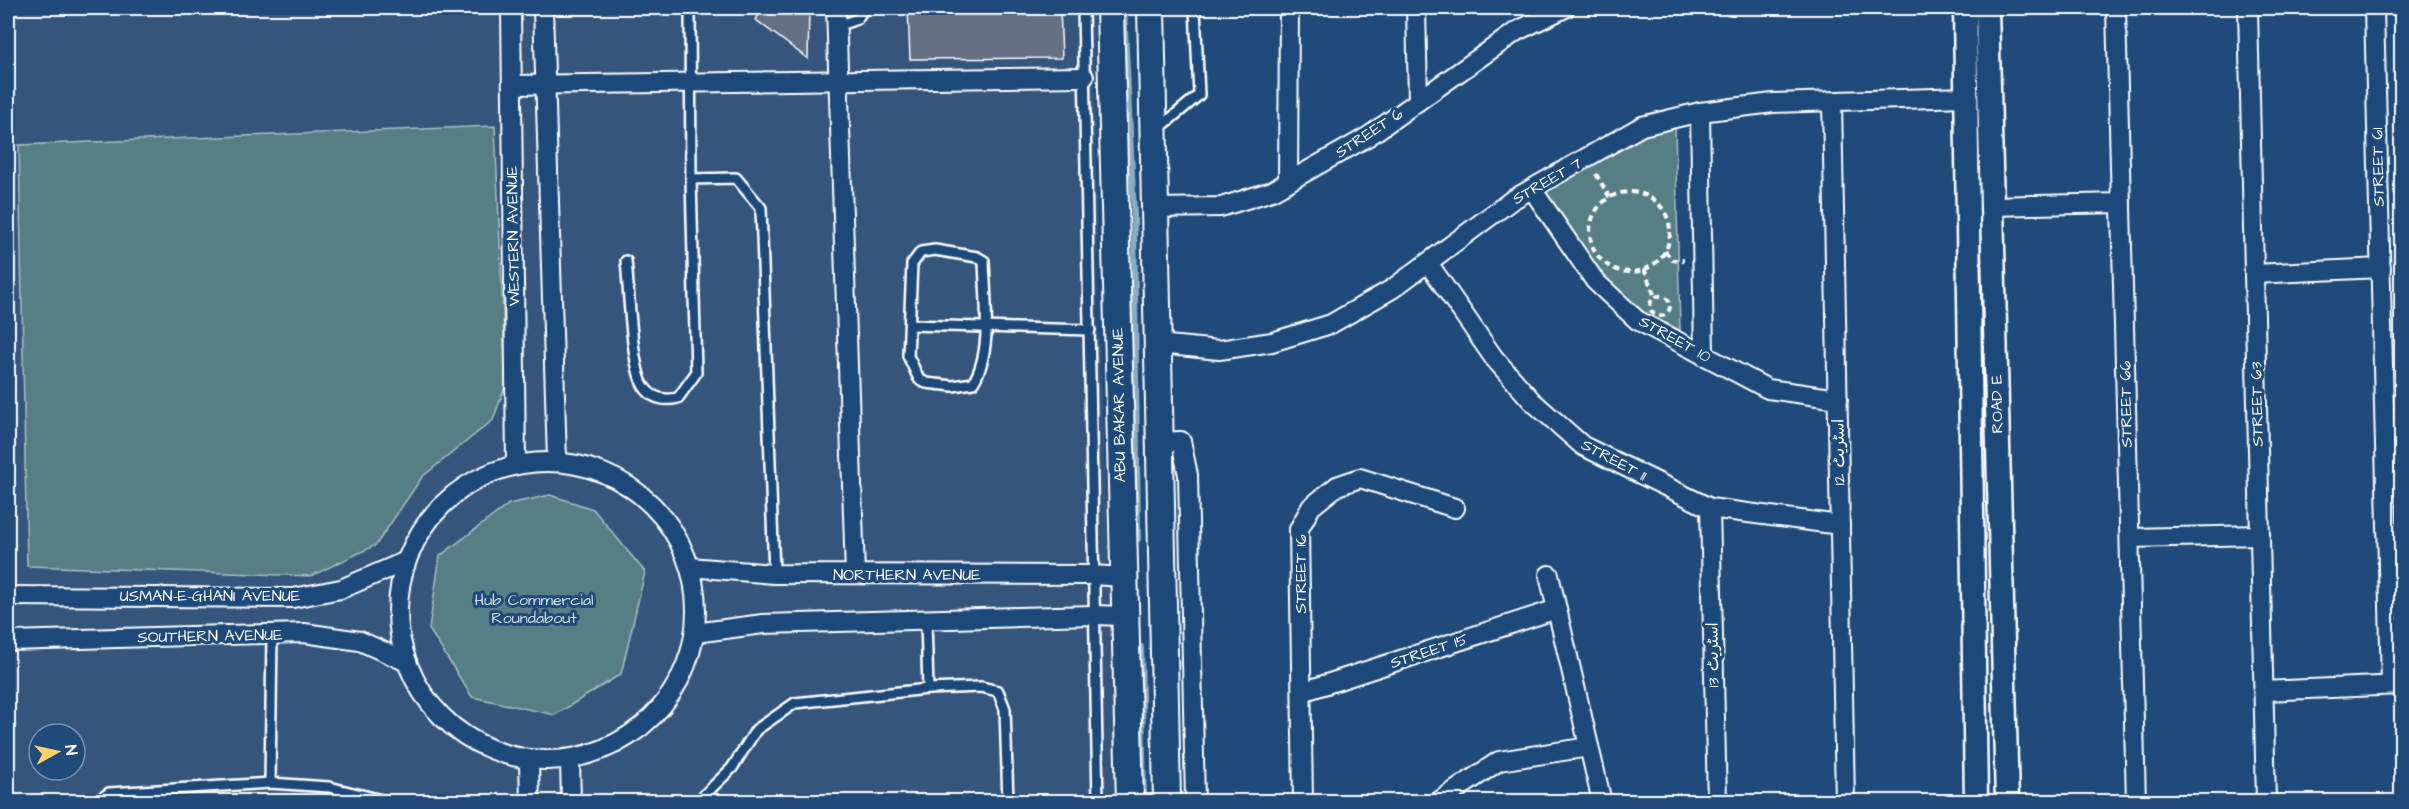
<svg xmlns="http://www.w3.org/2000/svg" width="2409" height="809" viewBox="0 0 2409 809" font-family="'Architects Daughter','Playpen Sans Arabic',sans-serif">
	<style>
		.built { fill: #34557d; fill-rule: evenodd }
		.green { fill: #577e84; stroke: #abbec2; stroke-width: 1.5 }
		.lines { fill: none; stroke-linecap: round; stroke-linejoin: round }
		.stream { stroke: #8badc1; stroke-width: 6 }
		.building { fill: #656f85; stroke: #fff; stroke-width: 1.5 }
		.service-casing { stroke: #fff; stroke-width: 14 }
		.minor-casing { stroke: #fff; stroke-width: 22 }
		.tertiary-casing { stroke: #fff; stroke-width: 27 }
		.secondary-casing { stroke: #fff; stroke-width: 30 }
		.path { stroke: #fff; stroke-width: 4; stroke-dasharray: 6 4.5; stroke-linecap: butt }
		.service { stroke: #1f4a7a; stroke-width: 9 }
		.minor { stroke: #1f4a7a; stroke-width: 18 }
		.tertiary { stroke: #1f4a7a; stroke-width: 22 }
		.secondary { stroke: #1f4a7a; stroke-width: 26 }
		.labels { text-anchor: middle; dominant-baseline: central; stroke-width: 6; stroke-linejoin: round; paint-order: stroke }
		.street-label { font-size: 16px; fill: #fff; stroke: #1f4a7a }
		.park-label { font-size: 16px; fill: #d5dfe0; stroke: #1f4a7a }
	</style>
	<rect width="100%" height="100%" fill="#1f4a7a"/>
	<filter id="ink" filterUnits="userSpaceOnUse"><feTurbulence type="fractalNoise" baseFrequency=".0167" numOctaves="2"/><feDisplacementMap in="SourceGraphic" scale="12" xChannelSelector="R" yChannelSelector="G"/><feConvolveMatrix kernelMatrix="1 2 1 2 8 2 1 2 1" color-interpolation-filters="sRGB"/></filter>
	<g filter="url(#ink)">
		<path class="built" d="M8 8H1094L1098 317 1119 801H8ZM39 734H75V770H39Z"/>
		<g class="green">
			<polygon points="1675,124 1680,330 1636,309 1610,285 1542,192 1629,139"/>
			<polygon points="495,126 506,384 493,420 422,477 376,545 311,576 27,566 19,145"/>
			<polygon points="550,495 593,509 645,572 621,674 555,715 472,697 429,629 440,556 509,504"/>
		</g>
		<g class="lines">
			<g class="stream">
				<polyline points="1124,8 1134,215 1138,539"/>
				<polyline points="1141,647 1144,802"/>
			</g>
		</g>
		<g class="building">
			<polygon points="762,8 809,8 808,59 756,20"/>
			<polygon points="908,8 1060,8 1062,58 910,59"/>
		</g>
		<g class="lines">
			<g class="service-casing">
				<g id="service">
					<polyline points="1083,8 1098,802"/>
					<polyline points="837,26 857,19 864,8"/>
					<polyline points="1157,130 1199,95 1195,8"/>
					<polyline points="691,179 736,178 761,208 774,574"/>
					<path d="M935 250 977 257 984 261C985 297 993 352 973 383L953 386 926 383 919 379 908 356 912 264 921 252Z"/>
					<path d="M626 261C629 287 631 371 645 388 653 399 665 401 678 398L696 373 691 179 690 8"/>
					<polyline points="910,325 1090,330"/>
					<polyline points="926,620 928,689"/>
					<polyline points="270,783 272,634"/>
					<polyline points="96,802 109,793 270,783 329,787 390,802"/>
					<polyline points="697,802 732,768 756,730 795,703 928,689 981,687 998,691 1005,709 1008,802"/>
				</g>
			</g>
			<g class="minor-casing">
				<g id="minor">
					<polyline points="511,8 516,464"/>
					<polyline points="543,8 557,461"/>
					<polyline points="836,8 855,574"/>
					<polyline points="1416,8 1418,101"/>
					<polyline points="2116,8 2136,802"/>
					<polyline points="2248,8 2266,802"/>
					<polyline points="2374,8 2391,685"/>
					<polyline points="512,85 1084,77"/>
					<polyline points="1832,102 1845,802"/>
					<polyline points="1700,112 1704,356"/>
					<polyline points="1288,182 1289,8"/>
					<polyline points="1532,189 1595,281 1637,320 1768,389 1838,399"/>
					<polyline points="1992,206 2121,203"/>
					<polyline points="1155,208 1221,207 1272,191 1369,136 1517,31 1565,8"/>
					<polyline points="1428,263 1494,358 1532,401 1583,446 1710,508 1840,525"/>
					<polyline points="2254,274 2381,268"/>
					<polyline points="1158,344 1219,350 1272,342 1331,324 1392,289 1512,200 1642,126 1700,112 1773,103 1966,97"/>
					<polyline points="1160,442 1181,441 1188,475 1195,802"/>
					<circle cx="547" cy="611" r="149"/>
					<polyline points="1710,508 1717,802"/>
					<polyline points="2130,538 2260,535"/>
					<polyline points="690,567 774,574 1092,575 1123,577"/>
					<polyline points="1549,575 1602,802"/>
					<polyline points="8,596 293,598 341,589 406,561"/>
					<polyline points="695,633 763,624 1094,615 1125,616"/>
					<polyline points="8,641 304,633 360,641 407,662"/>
					<polyline points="2263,691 2402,685"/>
					<polyline points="1302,692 1557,609"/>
					<polyline points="570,760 571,802"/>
					<polyline points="529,761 530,802"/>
					<polyline points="1303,802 1299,529 1311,507 1337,486 1360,478 1455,508"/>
					<polyline points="1438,802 1499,761 1589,747"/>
				</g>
			</g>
			<g class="tertiary-casing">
				<g id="tertiary">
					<polyline points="1965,8 1976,802"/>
					<polyline points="1987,8 2007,802"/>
				</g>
			</g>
			<g class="secondary-casing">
				<g id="secondary">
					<polyline points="1110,8 1130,802"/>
					<polyline points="1151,8 1167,802"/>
				</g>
			</g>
			<g class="path">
				<polyline points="1596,174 1610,198"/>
				<circle cx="1630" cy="232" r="40"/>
				<polyline points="1665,251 1672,260 1684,260"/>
				<polyline points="1644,269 1655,297"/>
				<circle cx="1660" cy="306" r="10"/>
			</g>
			<use href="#service" class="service"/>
			<use href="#minor" class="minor"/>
			<use href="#tertiary" class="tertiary"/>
			<use href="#secondary" class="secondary"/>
		</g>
	</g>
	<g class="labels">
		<g class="street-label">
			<text transform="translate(1369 133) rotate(-33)">STREET 6</text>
			<text transform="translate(2378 167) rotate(-91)">STREET 61</text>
			<text transform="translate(1547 181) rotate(-30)">STREET 7</text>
			<text transform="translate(513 236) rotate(-91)">WESTERN AVENUE</text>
			<text transform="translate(1675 339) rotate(29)">STREET 10</text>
			<text transform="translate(1997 404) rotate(-91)">ROAD E</text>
			<text transform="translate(2126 404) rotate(-91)">STREET 66</text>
			<text transform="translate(2257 404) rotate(-91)">STREET 63</text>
			<text transform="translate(1119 405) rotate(-91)">ABU BAKAR AVENUE</text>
			<text transform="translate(1839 452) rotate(-91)">اسٹریٹ 12</text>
			<text transform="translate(1614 460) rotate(28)">STREET 11</text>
			<text transform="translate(1301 574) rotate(-90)">STREET 16</text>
			<text x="907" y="575">NORTHERN AVENUE</text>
			<text x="210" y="596">USMAN-E-GHANI AVENUE</text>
			<text transform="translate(210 636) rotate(-1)">SOUTHERN AVENUE</text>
			<text transform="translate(1429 651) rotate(-18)">STREET 15</text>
			<text transform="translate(1713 655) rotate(-91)">اسٹریٹ 13</text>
		</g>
		<g class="park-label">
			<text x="534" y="600">Hub Commercial<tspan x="534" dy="18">Roundabout</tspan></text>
		</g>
	</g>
	<rect width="2409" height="809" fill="none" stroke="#1f4a7a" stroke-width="30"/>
	<rect x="15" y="15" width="2379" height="779" fill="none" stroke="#fff" stroke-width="2" filter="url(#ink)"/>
	<g transform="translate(57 752) rotate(82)"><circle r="28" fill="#1f4a7a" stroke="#7992af" stroke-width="1.5"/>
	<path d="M0-4.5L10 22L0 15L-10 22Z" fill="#ffd166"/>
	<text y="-9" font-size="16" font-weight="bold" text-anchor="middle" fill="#ffffff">N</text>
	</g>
</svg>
